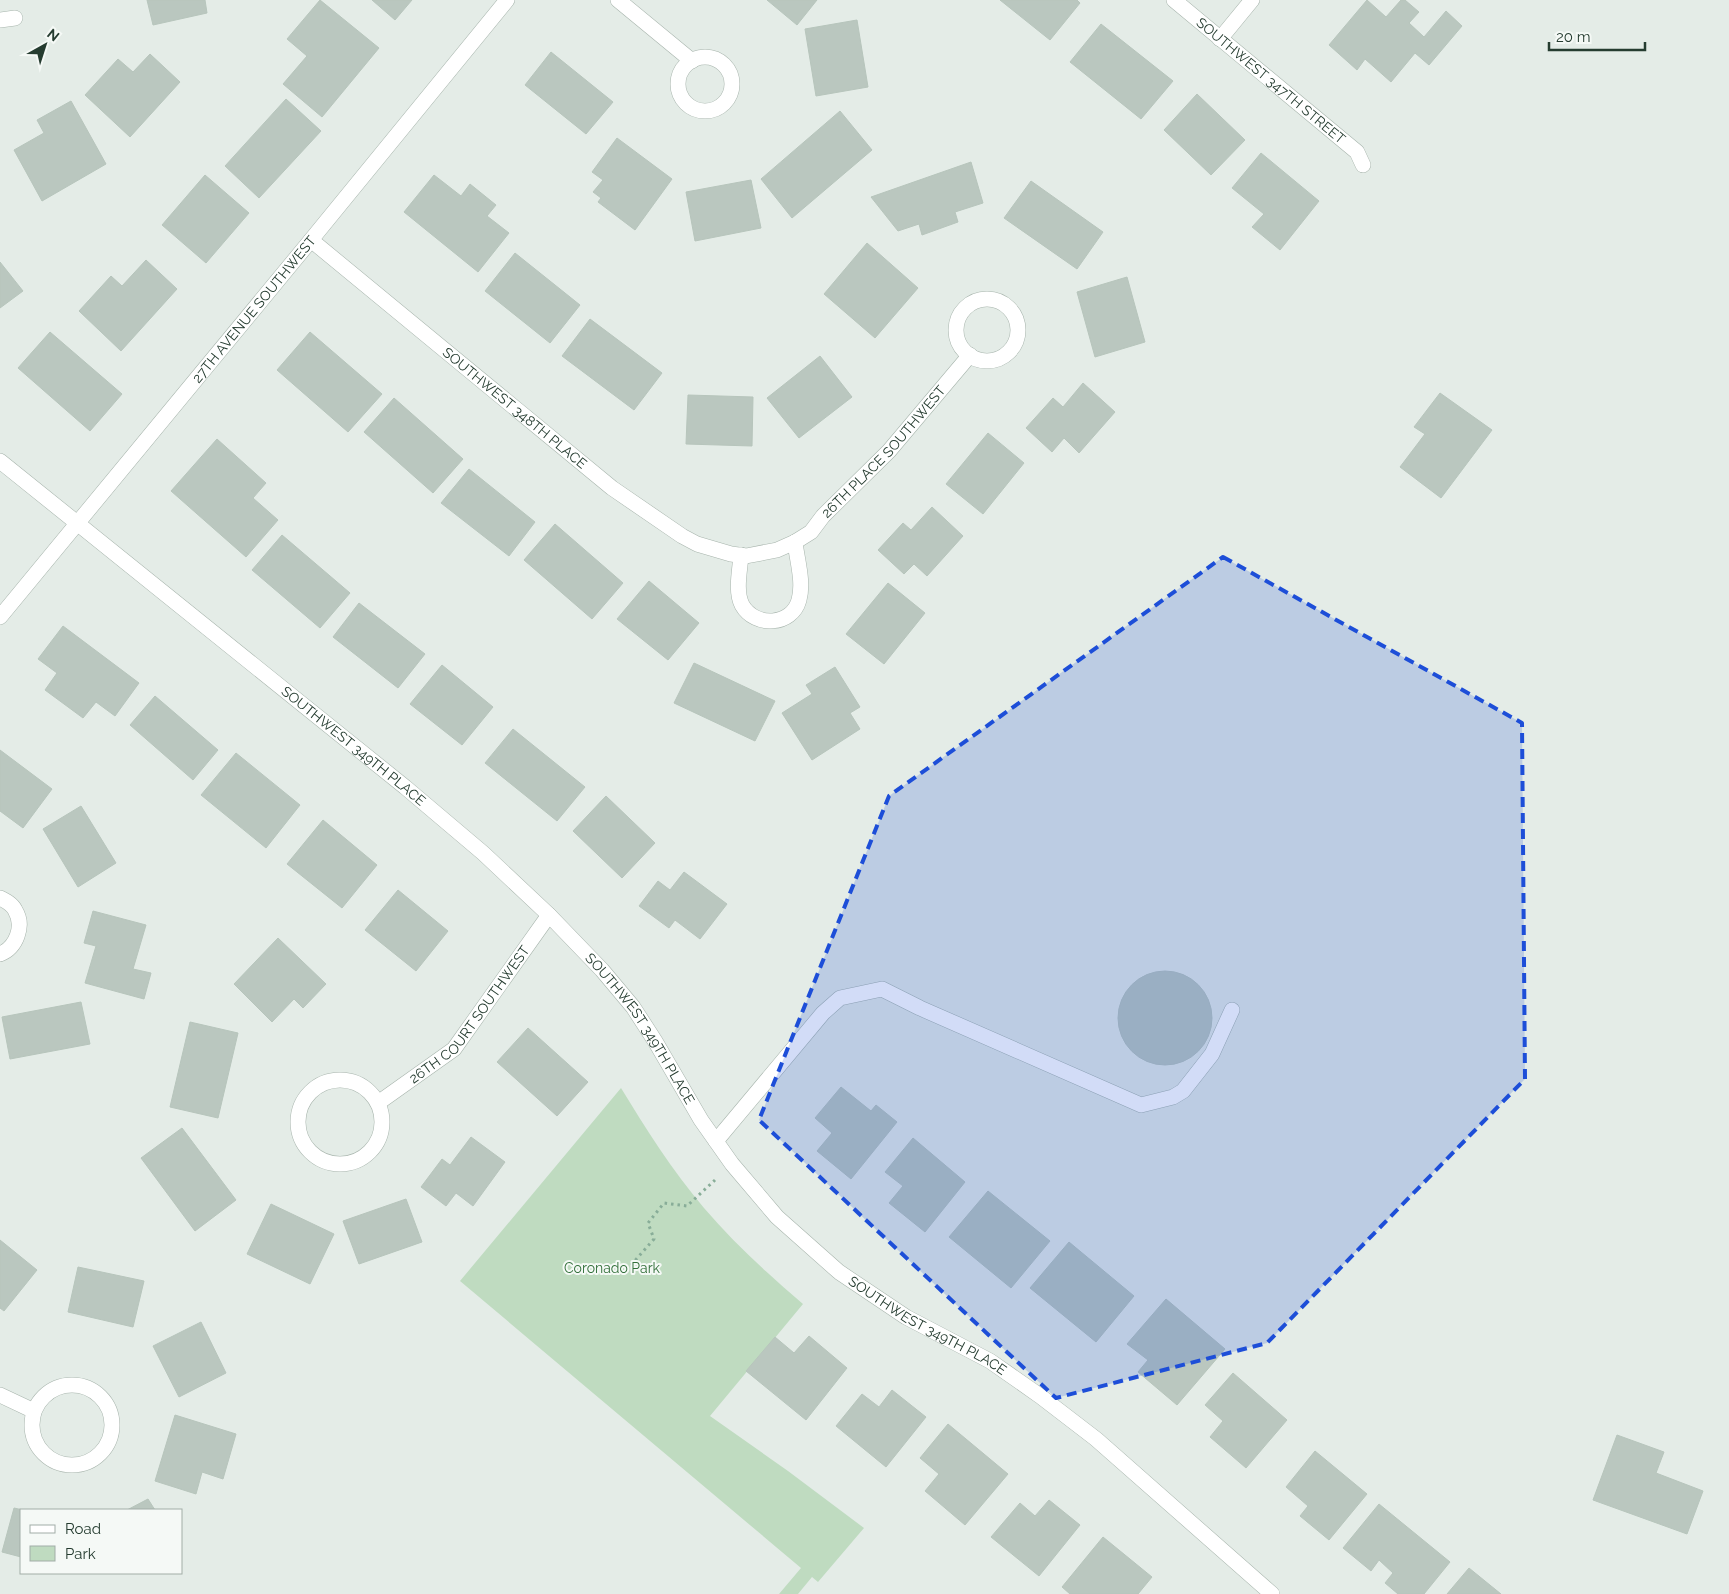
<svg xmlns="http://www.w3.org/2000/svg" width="1729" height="1594" viewBox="0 0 1729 1594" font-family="Raleway,sans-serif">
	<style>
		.green { fill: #bfdbc0 }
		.building { fill: #bac7bf; stroke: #b7c5bc }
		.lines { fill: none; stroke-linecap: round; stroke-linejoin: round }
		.minor-casing { stroke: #a7b4ac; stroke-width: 16 }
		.path { stroke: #88ad98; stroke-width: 3; stroke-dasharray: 2.5 4; stroke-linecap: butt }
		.minor { stroke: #fff; stroke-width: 15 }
		.marked { fill: #1d4ed8; fill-opacity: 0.2; stroke: #1d4ed8; stroke-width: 4; stroke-dasharray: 10 6; stroke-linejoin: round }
		.labels { text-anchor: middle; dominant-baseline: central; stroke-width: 4; stroke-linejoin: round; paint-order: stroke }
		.street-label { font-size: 14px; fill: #253c30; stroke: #f5f9f6 }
		.park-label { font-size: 14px; fill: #33703b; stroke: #f5f9f6 }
	</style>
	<rect width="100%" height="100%" fill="#e4ece7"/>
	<path class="green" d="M621 1088C646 1129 672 1170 704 1208 734 1243 768 1274 803 1304L710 1416 788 1471 864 1528 818 1582 812 1577 798 1594H779L801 1568 460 1281Z"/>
	<g class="building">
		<polygon points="147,0 205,0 207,13 153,25"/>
		<polygon points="320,0 379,48 322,117 283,84 307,56 287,39"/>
		<polygon points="372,0 412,0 395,20"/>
		<polygon points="767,0 817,0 797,25"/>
		<polygon points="1000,0 1077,0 1080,3 1050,40"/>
		<polygon points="1367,0 1386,17 1401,0 1405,0 1419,12 1409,23 1424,37 1446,11 1462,26 1429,65 1415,53 1391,82 1365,59 1357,70 1329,45"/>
		<polygon points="857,20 868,87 816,96 805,29"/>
		<polygon points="1101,24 1173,81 1141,119 1070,62"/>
		<polygon points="551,52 613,102 586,134 525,85"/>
		<polygon points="150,54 180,82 130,137 85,95 118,59 133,72"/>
		<polygon points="1197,94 1245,140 1211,175 1164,130"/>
		<polygon points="286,99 321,131 259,198 225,166"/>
		<polygon points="71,101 106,164 42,201 14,150 44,133 37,120"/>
		<polygon points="840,111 872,150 792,218 761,179"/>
		<polygon points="617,138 672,179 635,230 598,202 601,198 593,192 603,180 592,172"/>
		<polygon points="1261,153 1319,201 1280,250 1252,227 1264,214 1232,188"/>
		<polygon points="971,162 983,203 955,212 958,222 922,235 919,224 898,231 871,197"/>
		<polygon points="205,175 249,213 206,263 162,225"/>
		<polygon points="434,175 461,196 470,184 496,205 487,216 509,233 478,272 404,212"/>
		<polygon points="751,180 761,228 695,241 686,192"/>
		<polygon points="1031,181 1103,232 1077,269 1004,218"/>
		<polygon points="867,243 918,288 875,338 824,294"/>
		<polygon points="515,253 580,305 550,343 485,291"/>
		<polygon points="146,260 177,289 121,351 79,311 111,276 122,286"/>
		<polygon points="0,262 23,291 0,308"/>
		<polygon points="1127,277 1145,342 1095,357 1077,292"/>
		<polygon points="590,319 662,373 634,410 562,356"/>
		<polygon points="50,332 122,394 90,431 18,368"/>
		<polygon points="310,332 382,394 348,432 277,370"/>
		<polygon points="820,356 852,397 799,438 767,398"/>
		<polygon points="1083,383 1115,412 1079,453 1064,438 1052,452 1026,428 1053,398 1063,407"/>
		<polygon points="1440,393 1492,430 1441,498 1400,467 1425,434 1414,427"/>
		<polygon points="688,395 753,397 752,446 686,444"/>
		<polygon points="394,398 463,459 433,493 364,432"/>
		<polygon points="988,433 1024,463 983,514 946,484"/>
		<polygon points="217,439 266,483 253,498 278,520 246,557 171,491"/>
		<polygon points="469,469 535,522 509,556 441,503"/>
		<polygon points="932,507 963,536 927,576 914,564 904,574 878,550 903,523 911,530"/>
		<polygon points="555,524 623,583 592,619 524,560"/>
		<polygon points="282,535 350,593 320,628 252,570"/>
		<polygon points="649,581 699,623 668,660 617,619"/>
		<polygon points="888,583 925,613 884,664 846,634"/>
		<polygon points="359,603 425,654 398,688 333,637"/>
		<polygon points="63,626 139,683 115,716 96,702 83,718 45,690 57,673 38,659"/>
		<polygon points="694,663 775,701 755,741 674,703"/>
		<polygon points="442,665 493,707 462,745 410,704"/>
		<polygon points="835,667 860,707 850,713 860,729 812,760 782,713 812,694 806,685"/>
		<polygon points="155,696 218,750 193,780 130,725"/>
		<polygon points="513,729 585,787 557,821 485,763"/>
		<polygon points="0,750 52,789 23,828 0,811"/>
		<polygon points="236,753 300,805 266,848 201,795"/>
		<polygon points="606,796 655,843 622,878 573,831"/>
		<polygon points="81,806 116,863 78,887 43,829"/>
		<polygon points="323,820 377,865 342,908 287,864"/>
		<polygon points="684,872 727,904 700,939 675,920 669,928 639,906 658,881 670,890"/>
		<polygon points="398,890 448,931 416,971 365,930"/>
		<polygon points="93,911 146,925 133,969 151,973 144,999 85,983 96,946 84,943"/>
		<polygon points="278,938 326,984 303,1008 294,999 272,1022 234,984"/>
		<circle cx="1165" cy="1018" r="47"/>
		<polygon points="81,1002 90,1044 10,1059 2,1017"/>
		<polygon points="190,1022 238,1033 218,1118 170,1107"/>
		<polygon points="528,1028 588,1082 557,1116 497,1062"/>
		<polygon points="841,1087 871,1111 876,1105 897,1122 851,1179 817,1151 832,1133 815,1118"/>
		<polygon points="182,1128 236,1200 195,1231 141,1158"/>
		<polygon points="471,1137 505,1162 473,1206 456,1193 446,1206 421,1187 442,1159 450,1165"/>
		<polygon points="913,1138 965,1182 925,1232 889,1203 903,1186 885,1172"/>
		<polygon points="988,1191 1050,1241 1011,1288 949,1237"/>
		<polygon points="406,1199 422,1242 359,1264 343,1221"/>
		<polygon points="271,1204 334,1234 310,1284 247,1254"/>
		<polygon points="0,1240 37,1270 4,1311 0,1308"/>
		<polygon points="1069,1242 1134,1296 1096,1342 1030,1288"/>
		<polygon points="78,1267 144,1281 133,1327 68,1312"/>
		<polygon points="1166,1299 1225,1349 1177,1405 1138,1372 1148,1360 1127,1344"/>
		<polygon points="201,1322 226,1373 179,1397 153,1346"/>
		<polygon points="809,1336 847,1368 806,1420 746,1371 775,1337 794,1353"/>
		<polygon points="1233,1373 1287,1420 1246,1468 1210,1437 1223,1421 1205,1405"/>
		<polygon points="892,1390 926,1417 886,1467 836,1426 862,1394 879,1407"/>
		<polygon points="175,1415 236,1434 223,1479 202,1472 196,1494 155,1481"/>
		<polygon points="948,1424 1008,1474 965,1525 925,1491 939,1474 920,1458"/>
		<polygon points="1617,1435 1664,1452 1656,1473 1703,1491 1687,1534 1593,1500"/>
		<polygon points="1315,1451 1367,1494 1329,1540 1300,1516 1308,1506 1286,1487"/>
		<polygon points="148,1499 155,1510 127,1510"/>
		<polygon points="1049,1500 1080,1525 1039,1576 991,1537 1020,1503 1035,1516"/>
		<polygon points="1379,1504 1450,1562 1424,1594 1398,1594 1385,1583 1393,1573 1379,1560 1371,1571 1343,1548"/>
		<polygon points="14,1508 23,1510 21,1510 21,1557 2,1552"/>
		<polygon points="1103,1537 1152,1577 1138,1594 1070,1594 1062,1587"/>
		<polygon points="1469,1568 1501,1594 1447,1594"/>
	</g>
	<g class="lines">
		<g class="minor-casing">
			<g id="minor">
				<polyline points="618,0 692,61"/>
				<path id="s1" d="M1174 0 1357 152 1363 165"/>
				<polyline points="0,20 15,18"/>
				<polyline points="1220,39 1252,0"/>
				<circle cx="705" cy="84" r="27"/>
				<path id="s2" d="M311 240 612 488 682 536 697 544 731 554 746 556 777 550 795 542 811 532 823 516 889 451 970 355"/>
				<circle cx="987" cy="330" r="31"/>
				<path id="s3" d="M0 461 405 787 483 853 549 915 602 970 633 1007 655 1041 701 1120 732 1164 777 1217 839 1272 906 1317 990 1361 1040 1396 1096 1439 1272 1594"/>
				<path d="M741 555C740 570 735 591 742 605 755 628 792 626 799 600 804 582 797 560 795 542"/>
				<path id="s4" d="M0 617 311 240 507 0"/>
				<path d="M0 898C6 901 12 904 15 910 25 926 16 948 0 954"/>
				<circle cx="340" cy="1122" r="42"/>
				<path id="s5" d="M378 1103 454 1049 549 915"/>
				<polyline points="716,1141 823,1013 840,998 882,989 920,1008 1141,1105 1173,1097 1183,1091 1212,1054 1232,1010"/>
				<circle cx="72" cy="1425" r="40"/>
				<polyline points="0,1395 34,1411"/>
			</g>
		</g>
		<polyline class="path" points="631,1265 654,1239 648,1223 664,1203 687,1206 715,1180"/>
		<use href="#minor" class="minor"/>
	</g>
	<path class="marked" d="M1223 557 1522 723 1525 1079 1267 1343 1056 1398 759 1120 889 796Z"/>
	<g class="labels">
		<g class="street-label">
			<text stroke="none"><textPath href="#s1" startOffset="126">SOUTHWEST 347TH STREET</textPath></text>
			<text stroke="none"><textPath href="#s4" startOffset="399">27TH AVENUE SOUTHWEST</textPath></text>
			<text stroke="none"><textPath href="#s2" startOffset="264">SOUTHWEST 348TH PLACE</textPath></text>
			<text stroke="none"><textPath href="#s2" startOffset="721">26TH PLACE SOUTHWEST</textPath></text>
			<text stroke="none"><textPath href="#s3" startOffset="454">SOUTHWEST 349TH PLACE</textPath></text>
			<text stroke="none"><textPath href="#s5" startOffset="129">26TH COURT SOUTHWEST</textPath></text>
			<text stroke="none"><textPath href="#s3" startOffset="859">SOUTHWEST 349TH PLACE</textPath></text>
			<text stroke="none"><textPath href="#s3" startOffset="1279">SOUTHWEST 349TH PLACE</textPath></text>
		</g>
		<g class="park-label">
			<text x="612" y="1268">Coronado Park</text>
		</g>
	</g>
	<rect x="20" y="1509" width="162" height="65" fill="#f5f9f6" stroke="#a2ada7"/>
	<rect x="30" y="1525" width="25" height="8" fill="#ffffff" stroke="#a2ada7"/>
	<text x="65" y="1534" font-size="15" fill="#253c30">Road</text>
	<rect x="30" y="1546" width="25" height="15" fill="#bfdbc0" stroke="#a2ada7"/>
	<text x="65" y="1559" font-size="15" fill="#253c30">Park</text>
	<g transform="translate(45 45) rotate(39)" stroke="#f5f9f6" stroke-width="4" paint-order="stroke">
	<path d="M0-4L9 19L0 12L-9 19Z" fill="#253c30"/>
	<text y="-8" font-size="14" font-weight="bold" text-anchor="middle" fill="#253c30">N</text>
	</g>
	<path d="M1549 42v8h96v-8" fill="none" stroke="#253c30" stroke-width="2.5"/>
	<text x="1556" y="42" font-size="15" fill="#253c30" stroke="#f5f9f6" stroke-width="4" paint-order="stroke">20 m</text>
</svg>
